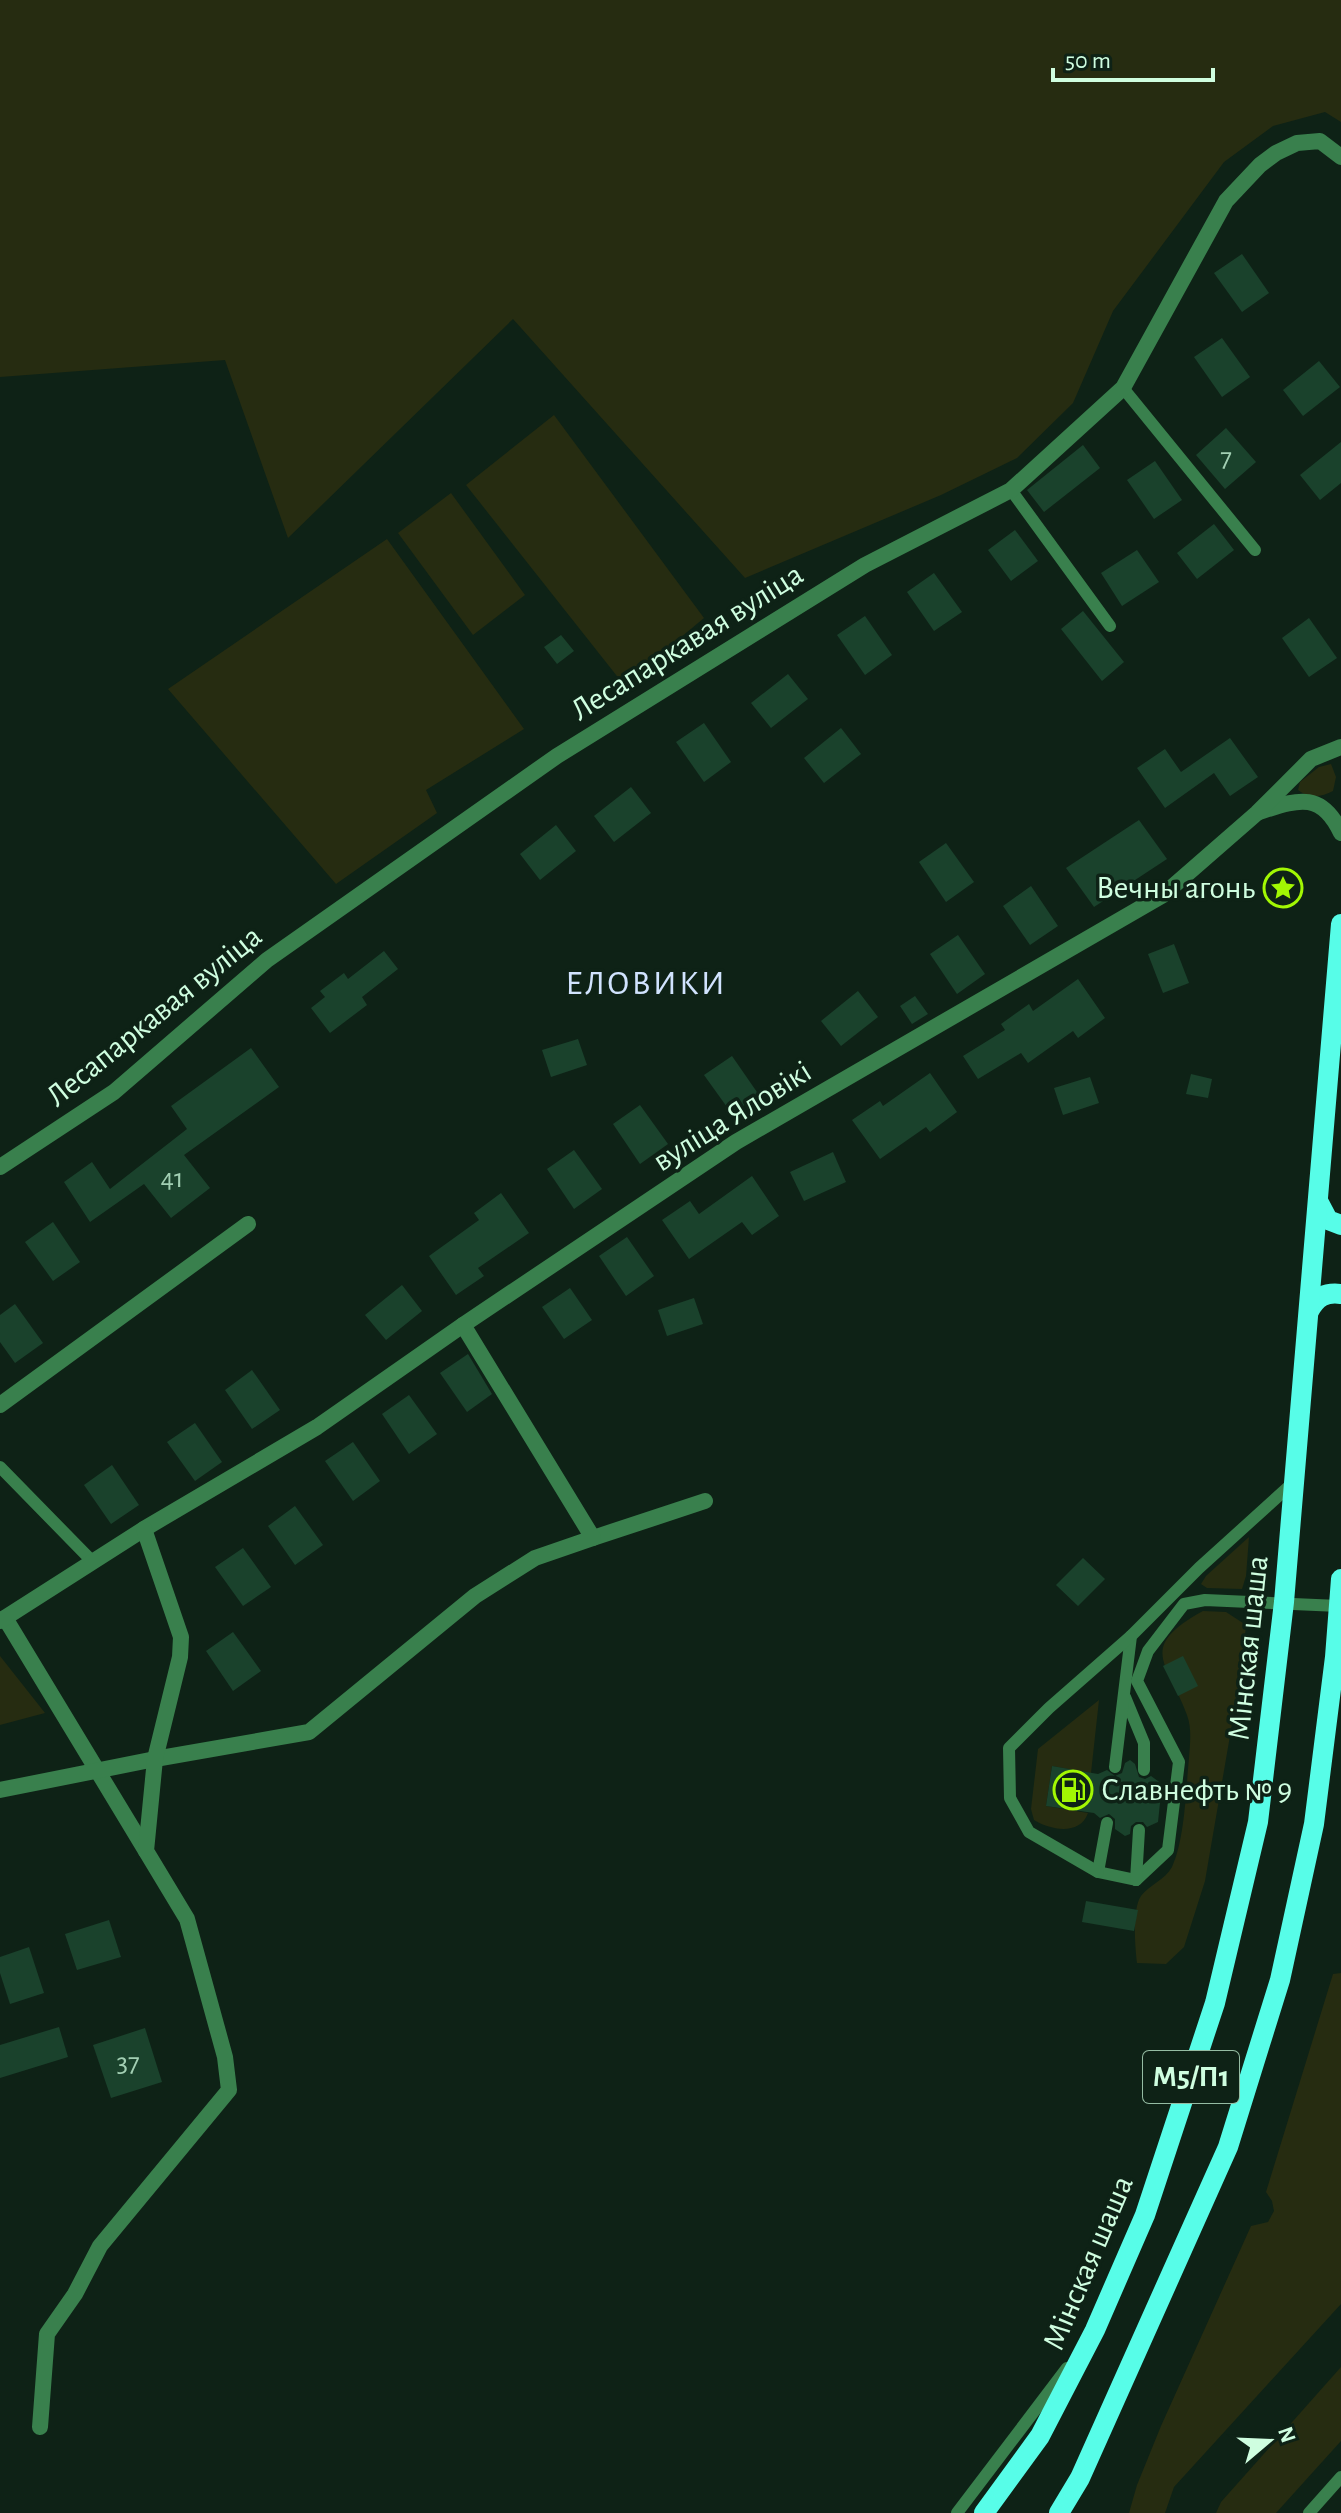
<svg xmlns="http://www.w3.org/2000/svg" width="1341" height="2513" viewBox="0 0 1341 2513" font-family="'Alegreya Sans',sans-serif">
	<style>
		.green { fill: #262c11 }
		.building { fill: #1a422c }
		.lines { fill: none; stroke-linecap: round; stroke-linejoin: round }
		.lane { stroke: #39804d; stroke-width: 12 }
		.street { stroke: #39804d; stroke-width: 16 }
		.primary { stroke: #57fde8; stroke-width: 20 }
		.labels { text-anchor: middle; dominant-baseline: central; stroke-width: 7; stroke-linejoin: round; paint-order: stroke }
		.number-label { font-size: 28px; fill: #a2cfb3 }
		.shield { fill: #0e2216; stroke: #95bca3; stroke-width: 2 }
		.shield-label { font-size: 30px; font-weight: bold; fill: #cffee0 }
		.street-label { font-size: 32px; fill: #cffee0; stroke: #0e2216 }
		.poi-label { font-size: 32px; fill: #cffee0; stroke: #0e2216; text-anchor: end }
		.neighbourhood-label { font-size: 34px; letter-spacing: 2px; fill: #d1e3fe; stroke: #0e2216 }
	</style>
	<rect width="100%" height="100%" fill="#0e2216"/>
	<g class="green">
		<polygon points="0,0 1341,0 1341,122 1325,112 1273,126 1224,162 1113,311 1073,403 1017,458 941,495 745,578 513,319 288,538 225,360 0,377"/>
		<polygon points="554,415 704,618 624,685 466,485"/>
		<polygon points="451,493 525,595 473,635 398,533"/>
		<polygon points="387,539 524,729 426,790 437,813 336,884 168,689"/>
		<path d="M1331 764 1336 777 1333 791C1322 797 1309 799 1298 790L1300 782 1319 767Z"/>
		<polygon points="1249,1537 1246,1576 1242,1589 1207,1588 1201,1584 1206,1576"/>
		<path d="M1203 1611 1226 1612 1246 1625 1242 1666 1205 1881 1184 1947 1166 1964 1137 1963C1135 1947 1132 1909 1141 1896 1149 1885 1165 1880 1172 1867 1185 1839 1186 1788 1189 1758 1190 1743 1192 1729 1187 1715 1168 1662 1136 1648 1203 1611Z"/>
		<polygon points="0,1656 45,1713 0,1725"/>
		<path d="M1099 1700 1091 1773 1052 1766 1046 1806 1088 1813C1080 1836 1050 1830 1034 1820L1031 1809 1038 1749Z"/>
		<polygon points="1341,1973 1341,2304 1174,2487 1165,2513 1129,2513 1137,2485 1161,2426 1251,2226 1268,2222 1274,2211 1272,2201 1266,2192 1333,1974"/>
		<polygon points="1341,2367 1341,2441 1276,2513 1216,2513 1221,2502"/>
	</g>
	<g class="building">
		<polygon points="1242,254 1269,293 1242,312 1214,273"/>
		<polygon points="1222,338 1250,377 1222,397 1194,357"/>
		<polygon points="1319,361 1340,387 1303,416 1283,390"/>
		<polygon points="1226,428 1256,462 1225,489 1196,455"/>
		<polygon points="1341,442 1341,483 1320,500 1300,475"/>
		<polygon points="1083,445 1100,468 1044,512 1027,490"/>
		<polygon points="1155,461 1182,500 1154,519 1127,480"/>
		<polygon points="1214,524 1234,550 1197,579 1177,553"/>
		<polygon points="1015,530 1038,561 1011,581 988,550"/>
		<polygon points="1137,550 1159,582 1122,606 1101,573"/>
		<polygon points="934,573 962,612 934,631 907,592"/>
		<polygon points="1083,611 1124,662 1102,681 1061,629"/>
		<polygon points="865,616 892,655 865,675 837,635"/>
		<polygon points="1309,618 1337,658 1309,677 1282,638"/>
		<polygon points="561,635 574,651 557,664 544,647"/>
		<polygon points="788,674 808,699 771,728 751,703"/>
		<polygon points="704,723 731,762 704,782 676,742"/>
		<polygon points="841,728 861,754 824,783 804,758"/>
		<polygon points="1230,738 1258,777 1230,796 1214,773 1165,808 1137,768 1165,749 1181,772"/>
		<polygon points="631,787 651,813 614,842 594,816"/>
		<polygon points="1139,820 1167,859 1094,907 1066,868"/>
		<polygon points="556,825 576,851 540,880 520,854"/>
		<polygon points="946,843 974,882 946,902 919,862"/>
		<polygon points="1031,886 1058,926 1030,945 1003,906"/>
		<polygon points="958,935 985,974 957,994 930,954"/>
		<polygon points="1174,944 1189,983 1163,993 1148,954"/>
		<polygon points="384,951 398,969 362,997 367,1005 330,1033 311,1008 325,997 320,991 344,973 348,979"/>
		<polygon points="1078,979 1105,1018 1078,1038 1073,1031 1028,1063 1021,1053 978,1079 963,1056 1005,1030 1001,1024 1029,1004 1033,1011"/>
		<polygon points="858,991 878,1017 841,1046 821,1021"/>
		<polygon points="915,996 928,1014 912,1024 900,1006"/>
		<polygon points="578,1039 587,1065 551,1077 542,1050"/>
		<polygon points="251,1048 279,1087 184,1155 210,1188 171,1218 144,1184 90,1222 64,1182 92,1162 110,1189 187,1129 171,1106"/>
		<polygon points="732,1056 759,1095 732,1114 704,1075"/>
		<polygon points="930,1073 957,1112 930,1132 926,1127 880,1159 852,1120 880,1101 883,1106"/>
		<polygon points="1191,1074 1212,1079 1208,1098 1186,1094"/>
		<polygon points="1090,1077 1099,1103 1063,1115 1054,1088"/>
		<polygon points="640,1105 668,1144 640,1164 613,1124"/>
		<polygon points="574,1150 602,1189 574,1209 547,1169"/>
		<polygon points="833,1152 846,1182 804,1201 790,1172"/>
		<polygon points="752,1176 779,1216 752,1235 742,1222 689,1259 662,1220 690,1201 699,1214"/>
		<polygon points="501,1193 529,1233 478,1268 484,1276 456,1295 429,1256 479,1220 474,1213"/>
		<polygon points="53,1222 80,1262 53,1281 25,1242"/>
		<polygon points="627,1237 654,1276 626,1296 599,1256"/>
		<polygon points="402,1285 422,1311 386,1340 365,1315"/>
		<polygon points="570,1288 592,1320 564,1339 542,1307"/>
		<polygon points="694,1298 703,1324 667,1336 658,1310"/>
		<polygon points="15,1304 43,1343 15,1363 0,1342 0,1315"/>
		<polygon points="468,1354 492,1394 467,1412 440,1373"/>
		<polygon points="252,1370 280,1410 252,1429 225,1390"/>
		<polygon points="409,1395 437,1434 409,1454 382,1414"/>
		<polygon points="195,1423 222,1462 195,1481 167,1442"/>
		<polygon points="353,1442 380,1481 353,1501 325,1461"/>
		<polygon points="112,1465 139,1505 111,1524 84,1485"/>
		<polygon points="295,1506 323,1545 295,1565 268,1526"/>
		<polygon points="243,1548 271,1587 243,1606 215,1567"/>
		<polygon points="1083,1558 1105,1579 1078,1606 1056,1585"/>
		<polygon points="233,1632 261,1671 233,1691 206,1651"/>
		<polygon points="1183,1656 1198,1686 1178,1696 1163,1666"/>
		<polygon points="1130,1760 1135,1764 1139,1777 1145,1779 1151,1776 1162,1784 1158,1822 1147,1827 1143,1822 1136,1822 1131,1826 1130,1834 1125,1836 1115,1829 1115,1819 1109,1814 1100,1818 1094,1813 1046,1806 1052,1766 1098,1774 1107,1770 1115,1776 1122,1773 1125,1763"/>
		<polygon points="1086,1901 1138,1910 1134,1931 1082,1922"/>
		<polygon points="109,1920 121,1957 77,1970 65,1934"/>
		<polygon points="29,1947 44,1993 10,2004 0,1973 0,1957"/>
		<polygon points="59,2027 68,2057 0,2078 0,2045"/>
		<polygon points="145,2028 162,2082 111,2098 93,2045"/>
	</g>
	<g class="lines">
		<g class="lane">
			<polyline points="1123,388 1255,550"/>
			<polyline points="1011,490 1110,626"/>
			<polyline points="0,1467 92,1561"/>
			<polyline points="1125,1697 1144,1743 1144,1770"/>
			<polyline points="1115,1767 1131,1636 1199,1568 1295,1481"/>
			<polyline points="1107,1823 1098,1872 1136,1880"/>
			<polyline points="1098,1872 1029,1832 1010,1798 1009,1748 1049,1708 1131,1636"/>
			<polyline points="1136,1880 1168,1850 1179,1762 1137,1681 1148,1651 1184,1604 1205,1600 1339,1606"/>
			<polyline points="1136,1880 1139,1830"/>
			<polyline points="957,2513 1067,2368"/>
			<polyline points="1309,2513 1341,2477"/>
		</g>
		<g class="street">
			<path d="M1259 812C1297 800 1321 790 1341 833"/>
			<polyline points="0,1167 114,1092 267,960 557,756 865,565 1011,490 1123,388 1226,201 1260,165 1276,153 1297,143 1320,141 1341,157"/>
			<polyline points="0,1405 248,1224"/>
			<polyline points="593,1538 705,1501"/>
			<polyline points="5,1618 146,1851"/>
			<polyline points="0,1621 144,1529 317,1427 463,1325 736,1142 1163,895 1257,813 1311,759 1341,747"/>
			<polyline points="0,1790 155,1759 309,1732 475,1596 535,1558 593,1538 463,1325"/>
			<polyline points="40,2427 47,2334 75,2294 100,2246 229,2090 225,2057 187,1919 146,1851 155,1759 180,1657 181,1637 144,1529"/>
		</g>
		<g class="primary">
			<polyline points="1318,1201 1328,1220 1341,1225"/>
			<path d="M1309 1311C1317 1297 1325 1292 1341 1294"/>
			<polyline points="984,2513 1040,2436 1095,2330 1145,2215 1215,2003 1258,1822 1284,1602 1341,924"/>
			<polyline points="1059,2513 1080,2478 1228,2147 1280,1980 1314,1824 1335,1657 1341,1579"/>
		</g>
	</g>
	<defs>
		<g id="sight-ring" transform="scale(2)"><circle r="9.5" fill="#0e2216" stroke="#a2f703" stroke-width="1.5"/><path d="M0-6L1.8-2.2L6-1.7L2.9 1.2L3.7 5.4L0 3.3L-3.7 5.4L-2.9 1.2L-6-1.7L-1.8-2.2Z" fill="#a2f703"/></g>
		<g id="fuel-ring" transform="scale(2)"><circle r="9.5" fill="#0e2216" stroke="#a2f703" stroke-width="1.5"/><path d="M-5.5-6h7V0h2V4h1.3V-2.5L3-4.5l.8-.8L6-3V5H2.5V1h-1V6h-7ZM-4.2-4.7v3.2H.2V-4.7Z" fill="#a2f703"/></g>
	</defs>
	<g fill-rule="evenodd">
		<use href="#sight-ring" x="1283" y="888"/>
		<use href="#fuel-ring" x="1073" y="1790"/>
	</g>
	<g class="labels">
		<g class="number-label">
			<text x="1226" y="458">7</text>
			<text x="172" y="1179">41</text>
			<text x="128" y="2063">37</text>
		</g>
		<rect class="shield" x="1143" y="2051" width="96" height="52" rx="6"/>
		<g class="shield-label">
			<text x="1191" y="2077">М5/П1</text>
		</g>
		<g class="street-label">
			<text transform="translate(687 642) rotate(-32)">Лесапаркавая вуліца</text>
			<text transform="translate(154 1016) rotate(-39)">Лесапаркавая вуліца</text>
			<text transform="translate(732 1116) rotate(-32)">вуліца Яловікі</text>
			<text transform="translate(1248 1648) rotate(-84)">Мінская шаша</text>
			<text transform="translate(1088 2263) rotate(-67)">Мінская шаша</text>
		</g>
		<g class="poi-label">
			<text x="1255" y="888">Вечны агонь</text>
			<text x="1101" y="1790" text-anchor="start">Славнефть № 9</text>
		</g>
		<g class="neighbourhood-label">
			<text x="646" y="984">ЕЛОВИКИ</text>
		</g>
	</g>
	<g transform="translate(1269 2441) rotate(71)" stroke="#0e2216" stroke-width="6" paint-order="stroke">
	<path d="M0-6L14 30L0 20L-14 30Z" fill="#cffee0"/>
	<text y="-12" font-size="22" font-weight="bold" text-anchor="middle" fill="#cffee0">N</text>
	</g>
	<path d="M1053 68v12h160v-12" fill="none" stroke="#cffee0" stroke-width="4"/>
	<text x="1065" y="68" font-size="24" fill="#cffee0" stroke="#0e2216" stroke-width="6" paint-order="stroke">50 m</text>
</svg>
